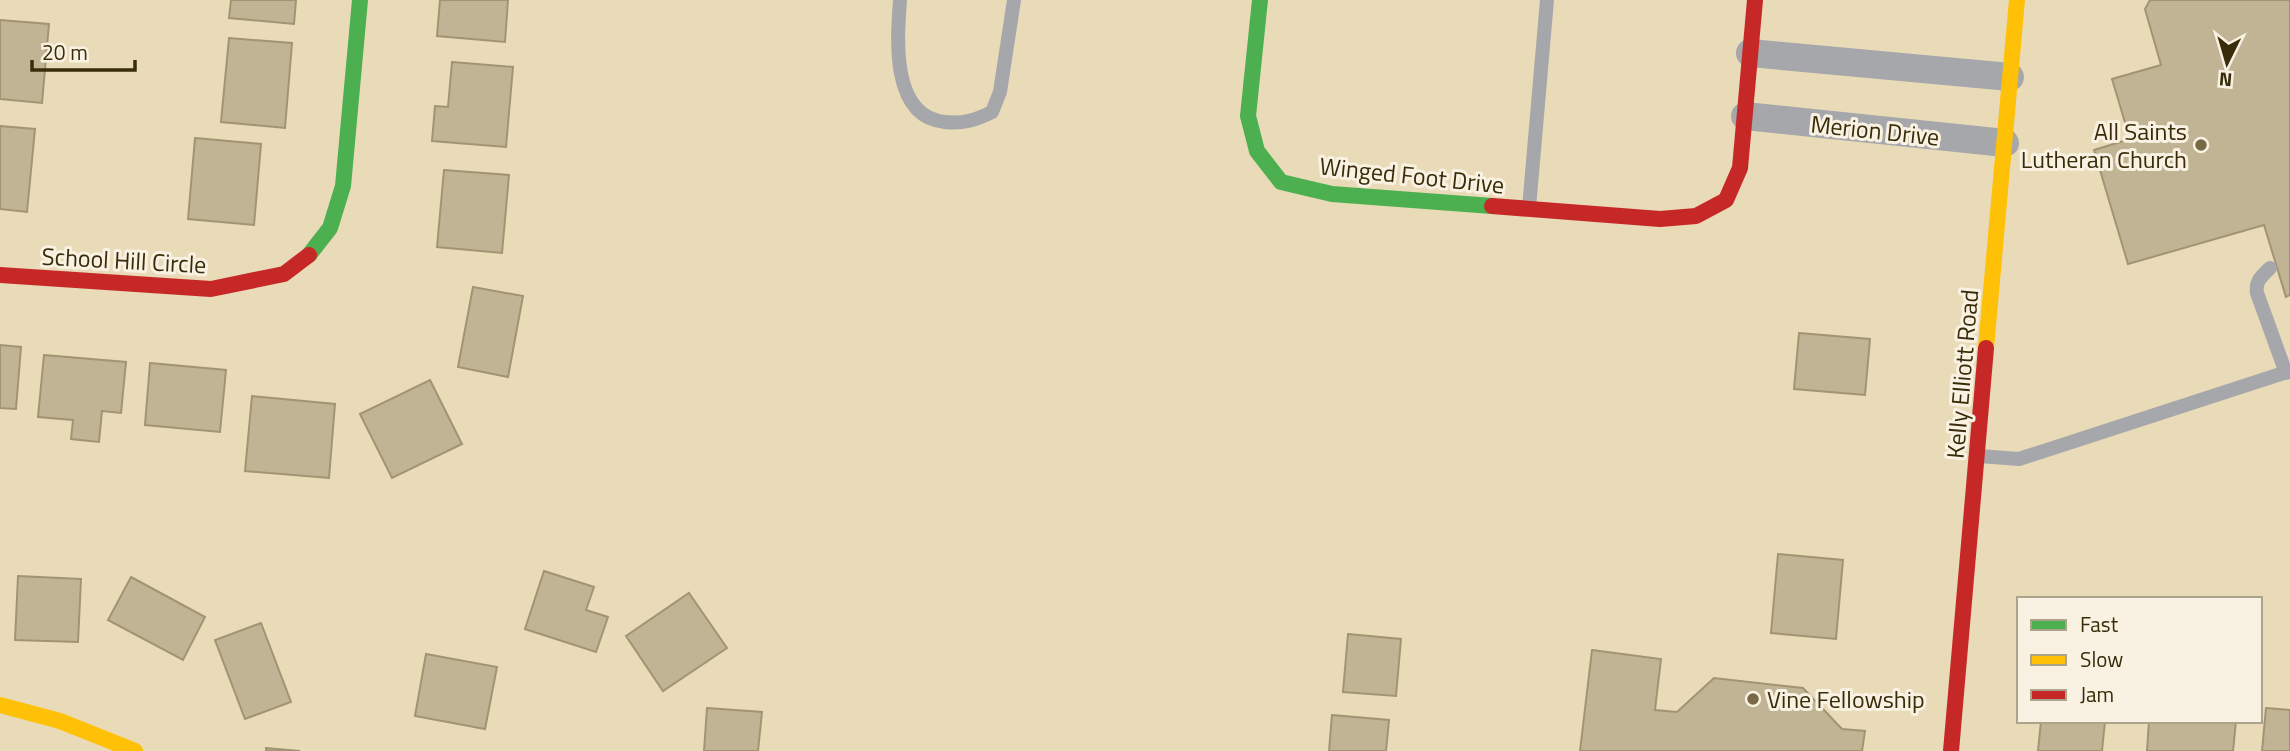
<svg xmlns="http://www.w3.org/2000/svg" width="2290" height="751" viewBox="0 0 2290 751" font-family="'Titillium Web',sans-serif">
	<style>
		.building { fill: #c1b495; stroke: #a29473; stroke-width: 2 }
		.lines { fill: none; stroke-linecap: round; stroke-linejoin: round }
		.lane { stroke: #a5a7aa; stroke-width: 14 }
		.street { stroke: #a5a7aa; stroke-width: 28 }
		.fast { stroke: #4caf50; stroke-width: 16 }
		.slow { stroke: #ffc107; stroke-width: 16 }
		.jam { stroke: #c62828; stroke-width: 16 }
		.poi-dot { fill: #776946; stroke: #f9f2e3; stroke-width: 2.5 }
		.labels { text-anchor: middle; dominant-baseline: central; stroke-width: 6; stroke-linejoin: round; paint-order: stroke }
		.street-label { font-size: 24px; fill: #392c08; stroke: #f9f2e3 }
		.poi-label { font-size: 24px; fill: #392c08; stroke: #f9f2e3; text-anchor: end }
	</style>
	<rect width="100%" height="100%" fill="#e9dab8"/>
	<g class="building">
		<polygon points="231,0 296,0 294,24 229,18"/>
		<polygon points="440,0 508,0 505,42 437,36"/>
		<polygon points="2150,0 2290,0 2290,295 2286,297 2264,225 2128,264 2094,150 2130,139 2112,79 2161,65 2145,9"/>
		<polygon points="0,20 49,24 42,103 0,99"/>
		<polygon points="229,38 292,43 285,128 221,122"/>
		<polygon points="452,62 513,67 506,147 432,141 435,106 448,107"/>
		<polygon points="0,126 35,129 27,212 0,209"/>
		<polygon points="195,138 261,144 254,225 188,219"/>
		<polygon points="444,170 509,175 502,253 437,247"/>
		<polygon points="473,287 523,296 508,377 458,367"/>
		<polygon points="1799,333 1870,339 1865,395 1794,389"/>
		<polygon points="0,345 21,347 16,409 0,408"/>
		<polygon points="44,355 126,362 121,413 102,411 99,442 71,439 73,420 38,417"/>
		<polygon points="150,363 226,370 220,432 145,425"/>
		<polygon points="430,380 462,444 392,478 360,414"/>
		<polygon points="252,396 335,404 329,478 245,471"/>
		<polygon points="1778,554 1843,560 1836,639 1771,633"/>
		<polygon points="544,571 594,587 586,610 608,617 596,652 525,629"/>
		<polygon points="18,576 81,579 78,642 15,640"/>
		<polygon points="131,577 205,617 183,660 108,620"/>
		<polygon points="689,593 727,648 663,691 626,636"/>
		<polygon points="261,623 291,702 245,719 215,640"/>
		<polygon points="1348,634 1401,639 1396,696 1343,692"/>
		<polygon points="1592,650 1661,659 1655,710 1677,712 1714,678 1803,688 1842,729 1865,731 1862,751 1580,751"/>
		<polygon points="426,654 497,667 485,729 415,716"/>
		<polygon points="707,708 762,712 758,751 704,751"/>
		<polygon points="2266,708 2290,710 2290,751 2262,751"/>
		<polygon points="1332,715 1389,720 1386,751 1329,751"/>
		<polygon points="2041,721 2105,721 2102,751 2038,751"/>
		<polygon points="2149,721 2236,721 2233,751 2147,751"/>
		<polygon points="266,748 300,751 266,751"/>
	</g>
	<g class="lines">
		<g class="lane">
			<path d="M900 0C897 40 891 117 945 122 963 124 976 120 992 112L1000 92 1014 0"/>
			<polyline points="1529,208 1547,0"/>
			<path d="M2270 268C2262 276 2255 281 2257 293L2286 373"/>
			<polyline points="1979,456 2019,459 2290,371"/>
		</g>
		<g class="street">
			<polyline points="1750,53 2010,77"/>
			<polyline points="1745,116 2005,143"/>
		</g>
		<g class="fast">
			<polyline points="1260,0 1248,116 1257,151 1281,182 1332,194 1492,206"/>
			<polyline points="309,255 330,228 343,186 360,0"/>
		</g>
		<g class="slow">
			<polyline points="1986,348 2017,0"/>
			<polyline points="0,705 60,721 135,751"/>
		</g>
		<g class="jam">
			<polyline points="1492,206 1660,219 1696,216 1726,200 1740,168 1755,0"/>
			<polyline points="0,275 211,289 284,274 309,255"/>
			<polyline points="1951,751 1986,348"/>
		</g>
	</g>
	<g class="poi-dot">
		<circle cx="2201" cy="145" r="7"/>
		<circle cx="1753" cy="699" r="7"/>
	</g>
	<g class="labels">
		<g class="street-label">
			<text transform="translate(1875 130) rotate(6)">Merion Drive</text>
			<text transform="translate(1412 175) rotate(6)">Winged Foot Drive</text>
			<text transform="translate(124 260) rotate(3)">School Hill Circle</text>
			<text transform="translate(1962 374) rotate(-85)">Kelly Elliott Road</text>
		</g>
		<g class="poi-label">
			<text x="2187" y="131">All Saints<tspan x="2187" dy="28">Lutheran Church</tspan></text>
			<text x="1767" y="699" text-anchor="start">Vine Fellowship</text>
		</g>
	</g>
	<rect x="2017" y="597" width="245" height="126" fill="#f9f2e3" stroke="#aca38b" stroke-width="2"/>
	<rect x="2031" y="620" width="35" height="10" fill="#4caf50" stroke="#aca38b" stroke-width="2"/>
	<text x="2080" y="632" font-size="21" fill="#392c08">Fast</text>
	<rect x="2031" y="655" width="35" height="10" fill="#ffc107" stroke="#aca38b" stroke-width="2"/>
	<text x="2080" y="667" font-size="21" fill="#392c08">Slow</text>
	<rect x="2031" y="690" width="35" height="10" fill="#c62828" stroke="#aca38b" stroke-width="2"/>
	<text x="2080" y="702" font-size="21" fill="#392c08">Jam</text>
	<g transform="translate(2227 63) rotate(185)" stroke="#f9f2e3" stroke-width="5" paint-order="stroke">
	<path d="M0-5L12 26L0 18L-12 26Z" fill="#392c08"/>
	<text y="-10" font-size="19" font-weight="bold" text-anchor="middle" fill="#392c08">N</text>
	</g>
	<path d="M32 60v10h103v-10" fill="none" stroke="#392c08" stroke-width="3.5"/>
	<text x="42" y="60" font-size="21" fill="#392c08" stroke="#f9f2e3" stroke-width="5" paint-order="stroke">20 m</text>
</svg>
